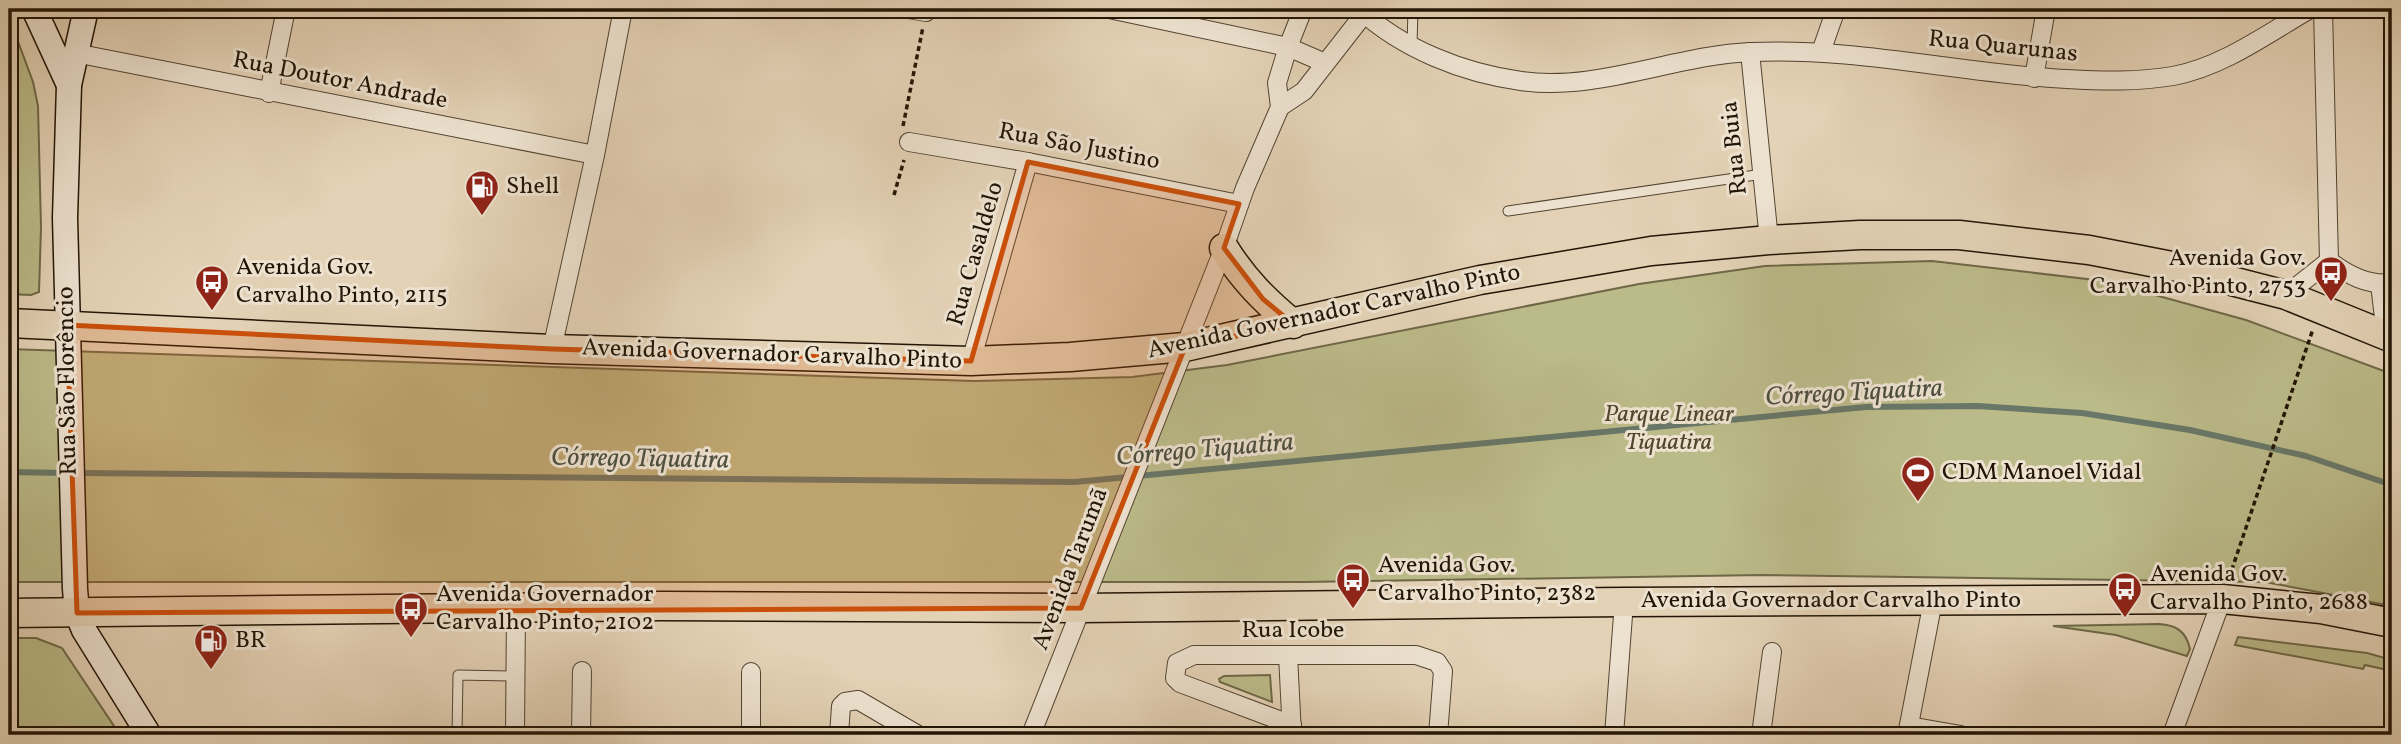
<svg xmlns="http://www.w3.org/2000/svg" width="2401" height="744" viewBox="0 0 2401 744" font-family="Vollkorn,serif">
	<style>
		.green { fill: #bbba89; stroke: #6e6847; stroke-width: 2 }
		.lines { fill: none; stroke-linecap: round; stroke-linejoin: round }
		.stream { stroke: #687768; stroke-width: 6 }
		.lane-casing { stroke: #524431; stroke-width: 11 }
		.street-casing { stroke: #524431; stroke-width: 20 }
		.secondary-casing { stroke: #221505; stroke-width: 27 }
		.primary-casing { stroke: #221505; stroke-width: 31 }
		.path { stroke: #221505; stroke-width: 3.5; stroke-dasharray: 5 3.5; stroke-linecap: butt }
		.lane { stroke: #ede2d0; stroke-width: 9 }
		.street { stroke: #ede2d0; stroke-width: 18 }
		.secondary { stroke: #ede2d0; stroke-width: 24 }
		.primary { stroke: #e4d2b6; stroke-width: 28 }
		.marked { fill: #ca4f0b; fill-opacity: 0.2; stroke: #ca4f0b; stroke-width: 5; stroke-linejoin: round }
		.labels { text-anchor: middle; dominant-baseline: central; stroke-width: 6; stroke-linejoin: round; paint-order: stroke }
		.street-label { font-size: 24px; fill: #221505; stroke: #ede2d0 }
		.poi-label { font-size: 24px; fill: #221505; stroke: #ede2d0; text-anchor: start }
		.park-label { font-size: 24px; font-style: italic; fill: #50472d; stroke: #ede2d0 }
		.water-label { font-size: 26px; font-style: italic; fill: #4b4e3f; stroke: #ede2d0 }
	</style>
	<rect width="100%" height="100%" fill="#e4d2b6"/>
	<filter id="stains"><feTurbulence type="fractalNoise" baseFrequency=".00286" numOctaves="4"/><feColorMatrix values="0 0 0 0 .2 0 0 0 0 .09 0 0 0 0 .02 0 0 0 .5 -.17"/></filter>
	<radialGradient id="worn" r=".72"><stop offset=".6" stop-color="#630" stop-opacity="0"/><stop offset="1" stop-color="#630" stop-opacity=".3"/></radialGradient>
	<g class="green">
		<polygon points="9,17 33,82 38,106 41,227 39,292 31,295 9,294"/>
		<polygon points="1932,261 2104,281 2246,320 2392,374 2392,606 2265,582 1761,575 1304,582 9,582 9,349 974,381 1132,377 1227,365 1639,284 1765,266"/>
		<path d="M2159 624C2176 625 2186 631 2190 649L2187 656 2116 635 2053 626Z"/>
		<polygon points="2238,637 2367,653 2392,660 2392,671 2365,665 2363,669 2235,645"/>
		<polygon points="9,638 36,638 62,648 120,735 9,735"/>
		<polygon points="1270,675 1272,702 1220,682 1219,679 1224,676"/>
	</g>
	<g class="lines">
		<g class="stream">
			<polyline points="9,472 65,473"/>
			<polyline points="76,473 1075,482 1866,407 1978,406 2082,413 2190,430 2306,456 2392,485"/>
		</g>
		<g class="lane-casing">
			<g id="lane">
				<polyline points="1412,45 1413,9"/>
				<polyline points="1508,211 1763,174"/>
				<polyline points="457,735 458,675 515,676"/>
			</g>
		</g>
		<g class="street-casing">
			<g id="street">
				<polyline points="908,9 926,12"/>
				<polyline points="1109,9 1288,47 1325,63"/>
				<path d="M1359 9C1402 49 1463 73 1521 81 1597 92 1676 55 1751 52 1857 47 1962 74 2067 79 2103 81 2137 82 2173 76 2222 67 2267 34 2310 9"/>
				<polyline points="2323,9 2329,261"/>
				<polyline points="1750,52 1769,240"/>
				<polyline points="1821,52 1836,9"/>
				<polyline points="75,53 595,155"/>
				<polyline points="2034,78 2046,9"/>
				<polyline points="269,93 286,9"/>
				<polyline points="1280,107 1304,91 1364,14"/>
				<polyline points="909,142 1028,162 1239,204"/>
				<path d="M2329 261C2348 275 2368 286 2392 283"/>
				<polyline points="2380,284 2386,335"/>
				<polyline points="2286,295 2329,261"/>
				<polyline points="552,349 595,155 623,9"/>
				<polyline points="971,361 1028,162"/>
				<polyline points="1288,655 1292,735"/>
				<polyline points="751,672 751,735"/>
				<polyline points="1292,725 1180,683 1175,678 1177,663 1194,655 1416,655 1437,662 1443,671 1438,735"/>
				<polyline points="1909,726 1961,735"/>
				<polyline points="515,735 516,609"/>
				<polyline points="581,735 582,671"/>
				<polyline points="839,735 841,706 845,702 858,700 918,735"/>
				<polyline points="1031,735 1224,248 1245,188 1280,107 1277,83 1288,47 1303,9"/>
				<polyline points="1614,735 1624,602"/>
				<polyline points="1761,735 1772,652"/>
				<polyline points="1907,735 1933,601"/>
				<polyline points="2172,735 2222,599"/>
			</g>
		</g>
		<g class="secondary-casing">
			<g id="secondary">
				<polyline points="34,9 69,85"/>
				<polyline points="86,9 69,85 65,218 75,589 77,613 84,630 149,735"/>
			</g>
		</g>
		<g class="primary-casing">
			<g id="primary">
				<path d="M1224 248C1243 279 1265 301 1293 324"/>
				<polyline points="9,323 552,349 971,361 1070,357 1185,347 1480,280 1651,251 1769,240 1860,235 1959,235 2089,250 2177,267 2286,295 2392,338"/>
				<polyline points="9,613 662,606 1081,608 1624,602 2222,599 2321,609 2392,623"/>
			</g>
		</g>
		<g class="path">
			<polyline points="903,126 923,27"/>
			<polyline points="894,195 904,160"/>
			<polyline points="2229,578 2313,329"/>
		</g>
		<use href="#lane" class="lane"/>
		<use href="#street" class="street"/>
		<use href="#secondary" class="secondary"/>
		<use href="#primary" class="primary"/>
	</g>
	<path class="marked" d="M1028 162 1239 204 1224 248 1263 299 1293 324 1185 347 1081 608 77 613 67 325 552 349 971 361Z"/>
	<defs>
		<g id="fuel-pin" transform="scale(1.75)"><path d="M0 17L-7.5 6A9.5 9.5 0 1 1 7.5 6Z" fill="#8f2418" stroke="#ede2d0"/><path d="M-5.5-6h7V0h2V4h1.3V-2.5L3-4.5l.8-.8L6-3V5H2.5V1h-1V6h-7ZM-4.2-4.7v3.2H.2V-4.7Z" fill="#fff"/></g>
		<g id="bus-pin" transform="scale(1.75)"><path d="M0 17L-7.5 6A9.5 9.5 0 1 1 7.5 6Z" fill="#8f2418" stroke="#ede2d0"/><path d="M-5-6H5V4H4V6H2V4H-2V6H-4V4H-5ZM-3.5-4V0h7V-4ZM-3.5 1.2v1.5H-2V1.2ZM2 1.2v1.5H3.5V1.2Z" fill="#fff"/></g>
		<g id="stadium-pin" transform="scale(1.75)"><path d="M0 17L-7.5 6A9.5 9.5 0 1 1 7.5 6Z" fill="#8f2418" stroke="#ede2d0"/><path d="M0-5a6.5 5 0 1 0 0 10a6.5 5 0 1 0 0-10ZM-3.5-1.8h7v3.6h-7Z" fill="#fff"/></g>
	</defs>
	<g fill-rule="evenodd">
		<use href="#fuel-pin" x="482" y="187"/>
		<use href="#bus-pin" x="2331" y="273"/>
		<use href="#bus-pin" x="212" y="282"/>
		<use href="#stadium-pin" x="1918" y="473"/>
		<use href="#bus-pin" x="1353" y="580"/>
		<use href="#bus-pin" x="2125" y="589"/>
		<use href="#bus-pin" x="411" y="609"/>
		<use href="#fuel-pin" x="211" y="641"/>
	</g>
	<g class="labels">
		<g class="street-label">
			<text transform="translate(2003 47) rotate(6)">Rua Quarunas</text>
			<text transform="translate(340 81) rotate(11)">Rua Doutor Andrade</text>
			<text transform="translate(1079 147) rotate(11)">Rua São Justino</text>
			<text transform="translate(1735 148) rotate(-96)">Rua Buia</text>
			<text transform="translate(976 254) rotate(-74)">Rua Casaldelo</text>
			<text transform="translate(1334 312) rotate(-12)">Avenida Governador Carvalho Pinto</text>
			<text transform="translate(772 355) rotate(2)">Avenida Governador Carvalho Pinto</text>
			<text transform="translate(68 381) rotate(-91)">Rua São Florêncio</text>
			<text transform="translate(1071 569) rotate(-69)">Avenida Tarumã</text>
			<text x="1831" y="601">Avenida Governador Carvalho Pinto</text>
			<text x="1293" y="631">Rua Icobe</text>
		</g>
		<g class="poi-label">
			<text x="506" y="187">Shell</text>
			<text x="2306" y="259" text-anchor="end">Avenida Gov.<tspan x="2306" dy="28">Carvalho Pinto, 2753</tspan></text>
			<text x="236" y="268">Avenida Gov.<tspan x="236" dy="28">Carvalho Pinto, 2115</tspan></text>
			<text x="1942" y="473">CDM Manoel Vidal</text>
			<text x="1378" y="566">Avenida Gov.<tspan x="1378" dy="28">Carvalho Pinto, 2382</tspan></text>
			<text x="2150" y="575">Avenida Gov.<tspan x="2150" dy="28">Carvalho Pinto, 2688</tspan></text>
			<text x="436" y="595">Avenida Governador<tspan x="436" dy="28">Carvalho Pinto, 2102</tspan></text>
			<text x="235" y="641">BR</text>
		</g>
		<g class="park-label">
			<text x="1669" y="415">Parque Linear<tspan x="1669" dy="28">Tiquatira</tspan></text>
		</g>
		<g class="water-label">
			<text transform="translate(1854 393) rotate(-3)">Córrego Tiquatira</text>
			<text transform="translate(1205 450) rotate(-5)">Córrego Tiquatira</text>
			<text transform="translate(640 459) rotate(1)">Córrego Tiquatira</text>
		</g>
	</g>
	<rect width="2401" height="744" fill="none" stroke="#e4d2b6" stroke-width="35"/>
	<rect x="10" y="10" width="2380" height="723" fill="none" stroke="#221505" stroke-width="3.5"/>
	<rect x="18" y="18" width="2366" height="709" fill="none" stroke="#221505" stroke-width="2"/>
	<rect width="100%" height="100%" filter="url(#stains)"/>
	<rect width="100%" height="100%" fill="url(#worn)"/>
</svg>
